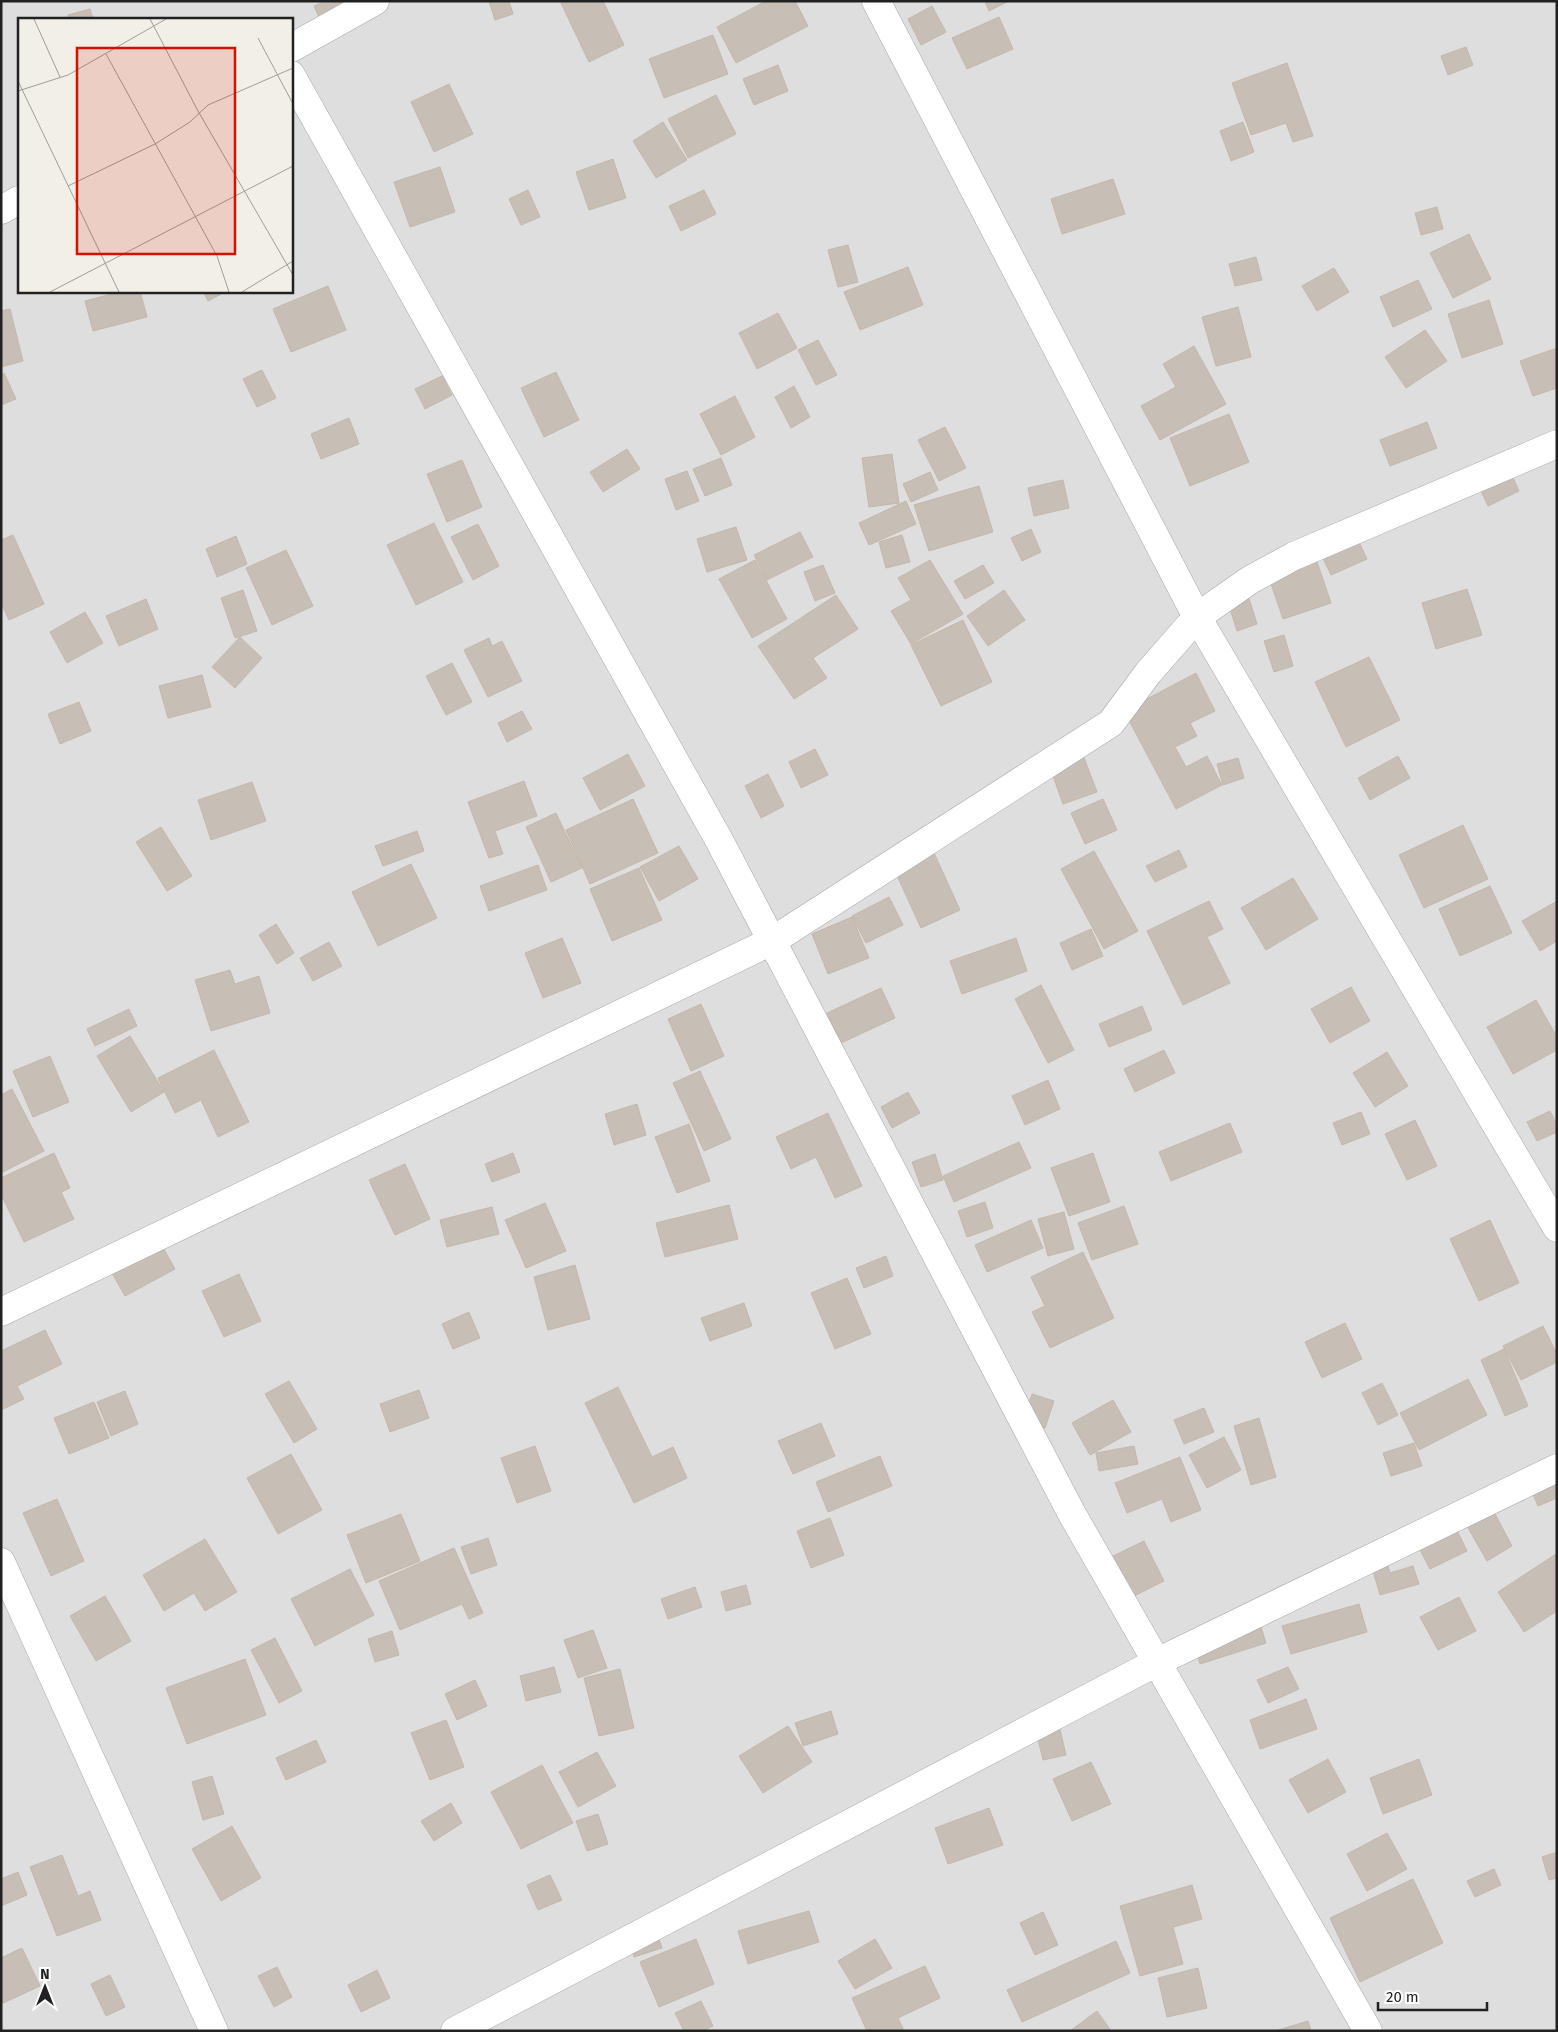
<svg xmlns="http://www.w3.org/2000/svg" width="1558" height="2032" viewBox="0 0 1558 2032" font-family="'Fira Sans',sans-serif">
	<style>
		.residential { fill: #dfdede; fill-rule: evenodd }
		.building { fill: #c7beb6; stroke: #c4b7a8 }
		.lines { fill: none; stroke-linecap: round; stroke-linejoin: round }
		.minor-casing { stroke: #a8a8a8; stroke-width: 29 }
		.minor { stroke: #fff; stroke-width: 28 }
		.inset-road { fill: none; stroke: #9e9d98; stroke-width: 1 }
		.view { fill: #d11200; fill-opacity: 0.15; stroke: #d11200; stroke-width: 2.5 }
		.inset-edge { fill: none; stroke: #212121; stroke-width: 2.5 }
	</style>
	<rect width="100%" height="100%" fill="#f2efe7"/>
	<path class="residential" d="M1 1H1557V2031H1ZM19 19H291V291H19Z"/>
	<g class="building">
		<polygon points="326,1 363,1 326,33 314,6"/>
		<polygon points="489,1 509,1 513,14 495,20"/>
		<polygon points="560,1 603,1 624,45 589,62"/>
		<polygon points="766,1 795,1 808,26 736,63 717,27"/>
		<polygon points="985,1 1009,1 989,11"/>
		<polygon points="932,6 946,32 921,45 908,19"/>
		<polygon points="90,9 93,19 69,19 68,15"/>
		<polygon points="999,17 1013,49 967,69 952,38"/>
		<polygon points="713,35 728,74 664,98 649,59"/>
		<polygon points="1466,47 1473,65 1448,75 1441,56"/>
		<polygon points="1287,63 1313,136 1293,142 1286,123 1251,135 1232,83"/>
		<polygon points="778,65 788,91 754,105 743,79"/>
		<polygon points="449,84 473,134 434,152 411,102"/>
		<polygon points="716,95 736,134 688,158 668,119"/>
		<polygon points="663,122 687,160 656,178 633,141"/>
		<polygon points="1243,122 1254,152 1231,161 1220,131"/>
		<polygon points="613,159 626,198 589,210 576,172"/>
		<polygon points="440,167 455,212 410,227 394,182"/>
		<polygon points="1113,179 1125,214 1062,234 1051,199"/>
		<polygon points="528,190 540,217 521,225 509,199"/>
		<polygon points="704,190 716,214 681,231 669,206"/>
		<polygon points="1437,207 1443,229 1421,235 1415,213"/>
		<polygon points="1469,234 1491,279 1453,298 1430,253"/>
		<polygon points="848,245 858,282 838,287 828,250"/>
		<polygon points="1256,257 1262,280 1235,286 1229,264"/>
		<polygon points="908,267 923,305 860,330 844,292"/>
		<polygon points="1334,268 1349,292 1317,311 1302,286"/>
		<polygon points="1418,280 1432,309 1393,327 1380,297"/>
		<polygon points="328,286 346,330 291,352 273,309"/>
		<polygon points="123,291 140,291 147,317 93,331 85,301"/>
		<polygon points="203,291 227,291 208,301"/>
		<polygon points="1489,300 1503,344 1462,358 1448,314"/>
		<polygon points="1238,307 1251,357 1216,366 1202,317"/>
		<polygon points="10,309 23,361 1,367 1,311"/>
		<polygon points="778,313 797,348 757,369 739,333"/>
		<polygon points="1425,330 1447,361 1406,388 1385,357"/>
		<polygon points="818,340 837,375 816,385 798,350"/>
		<polygon points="1194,346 1226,404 1160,440 1141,406 1176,387 1163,364"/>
		<polygon points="1557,348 1557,388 1533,396 1520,361"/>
		<polygon points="262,370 276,398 257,407 243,379"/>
		<polygon points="556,372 579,420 544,437 521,388"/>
		<polygon points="4,373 16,399 1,405 1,375"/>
		<polygon points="442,376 452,395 425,409 415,389"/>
		<polygon points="794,386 810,417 791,428 775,397"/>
		<polygon points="735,396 755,437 721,455 700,414"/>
		<polygon points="1229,414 1249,462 1190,486 1170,438"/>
		<polygon points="349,418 359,444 321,459 311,434"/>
		<polygon points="1427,422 1437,448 1390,466 1380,440"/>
		<polygon points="945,427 966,468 939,481 918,440"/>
		<polygon points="627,449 640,469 603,492 590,472"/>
		<polygon points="892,454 899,503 869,507 862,458"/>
		<polygon points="721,458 732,485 705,496 693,469"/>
		<polygon points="462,460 482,507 447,522 427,474"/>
		<polygon points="1507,465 1519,491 1488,506 1476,480"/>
		<polygon points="687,471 699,501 676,510 665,479"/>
		<polygon points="930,472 938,490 911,502 903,484"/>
		<polygon points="1063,480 1069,508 1034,516 1028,488"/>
		<polygon points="979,486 993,532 929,551 914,505"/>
		<polygon points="906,501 916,524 869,545 859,523"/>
		<polygon points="434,523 463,582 416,605 387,545"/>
		<polygon points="478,524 499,566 473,580 451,537"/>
		<polygon points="736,527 747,560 707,572 697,539"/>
		<polygon points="1031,529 1041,552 1022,561 1011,538"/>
		<polygon points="800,532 813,557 767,580 754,555"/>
		<polygon points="1354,532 1367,559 1331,575 1318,548"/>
		<polygon points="13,535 44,604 9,620 1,603 1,540"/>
		<polygon points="902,535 910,562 886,568 879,542"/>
		<polygon points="236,536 247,564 217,577 206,549"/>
		<polygon points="286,550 313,606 272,625 246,568"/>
		<polygon points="1315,556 1331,603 1283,619 1267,572"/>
		<polygon points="755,560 787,619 752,638 719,579"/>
		<polygon points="930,560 963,614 911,644 891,611 911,600 898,578"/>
		<polygon points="823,565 835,593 815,601 804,572"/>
		<polygon points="983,565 994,583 965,599 954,581"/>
		<polygon points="1246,589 1257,624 1237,631 1226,596"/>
		<polygon points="1467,589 1482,635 1436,649 1422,603"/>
		<polygon points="243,590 257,631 235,638 221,598"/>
		<polygon points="1004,590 1025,620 988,646 967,616"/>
		<polygon points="836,595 858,629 813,658 827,678 794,699 758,646"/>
		<polygon points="146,599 158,629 119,646 106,616"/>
		<polygon points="85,612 103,643 67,663 50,632"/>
		<polygon points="963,620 992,682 941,706 911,645"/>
		<polygon points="1284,635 1293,666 1274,672 1264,641"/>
		<polygon points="240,637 262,658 235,688 212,667"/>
		<polygon points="489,638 492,646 502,641 522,681 488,697 464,650"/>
		<polygon points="1369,657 1400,720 1346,747 1315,682"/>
		<polygon points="452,663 472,702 446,715 426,676"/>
		<polygon points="1196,673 1215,711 1190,723 1197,736 1175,747 1186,767 1207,756 1222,785 1176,809 1124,711"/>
		<polygon points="202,675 211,707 168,718 159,686"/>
		<polygon points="79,702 91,731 60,744 48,714"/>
		<polygon points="522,711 532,729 507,742 498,723"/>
		<polygon points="1080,747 1097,792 1063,804 1047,759"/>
		<polygon points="815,749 828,775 801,788 789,762"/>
		<polygon points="628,754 645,786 600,810 583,778"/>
		<polygon points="1398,756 1410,778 1370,800 1358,778"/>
		<polygon points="1238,758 1244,778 1223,785 1217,764"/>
		<polygon points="768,774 784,806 761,818 745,786"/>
		<polygon points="524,781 537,816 495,831 503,854 489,858 468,802"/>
		<polygon points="252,782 266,821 211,840 198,800"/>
		<polygon points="633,799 658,853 590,884 566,830"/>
		<polygon points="1103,799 1117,830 1085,844 1071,813"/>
		<polygon points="556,813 582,868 551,882 526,827"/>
		<polygon points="1463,825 1488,879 1424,908 1399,855"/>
		<polygon points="161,827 192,876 167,891 136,842"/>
		<polygon points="417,831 424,851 383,866 375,846"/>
		<polygon points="929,842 960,910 921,928 890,860"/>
		<polygon points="679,846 698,879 659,901 640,867"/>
		<polygon points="1179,850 1187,867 1155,882 1146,866"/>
		<polygon points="1094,851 1138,931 1104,949 1061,869"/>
		<polygon points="411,864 437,918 378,946 352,892"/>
		<polygon points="538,865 547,890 489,911 480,886"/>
		<polygon points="639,868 662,920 612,941 590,889"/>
		<polygon points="1293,878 1318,919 1266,950 1241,908"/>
		<polygon points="1490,886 1512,933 1460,956 1439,909"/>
		<polygon points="889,897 903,925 866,943 852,916"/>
		<polygon points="1209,901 1223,929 1207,937 1230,983 1183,1005 1147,931"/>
		<polygon points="1557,901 1557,941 1540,951 1522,921"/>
		<polygon points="852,917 869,958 828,974 812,934"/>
		<polygon points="276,924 294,953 277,964 259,935"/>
		<polygon points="1091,929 1103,956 1072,970 1060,943"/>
		<polygon points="562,938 581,983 543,998 525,953"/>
		<polygon points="1016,938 1027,971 962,994 950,961"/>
		<polygon points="329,942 342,966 313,981 300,958"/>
		<polygon points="230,970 235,984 259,976 270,1013 211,1031 195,980"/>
		<polygon points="1041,985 1074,1050 1048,1063 1015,999"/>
		<polygon points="1351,987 1370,1021 1330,1043 1311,1009"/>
		<polygon points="881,988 895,1018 841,1043 827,1013"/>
		<polygon points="1536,1000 1557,1037 1557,1050 1513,1074 1487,1027"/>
		<polygon points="701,1004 724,1056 691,1071 668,1019"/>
		<polygon points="1142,1006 1152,1030 1109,1047 1099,1024"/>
		<polygon points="129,1009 137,1026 95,1046 87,1029"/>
		<polygon points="130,1036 164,1092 131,1112 97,1056"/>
		<polygon points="214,1050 249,1122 218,1137 201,1100 175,1113 158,1078"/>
		<polygon points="1164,1050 1175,1073 1135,1092 1124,1069"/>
		<polygon points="1387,1052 1408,1086 1375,1107 1353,1073"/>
		<polygon points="50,1056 69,1102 33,1117 13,1071"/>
		<polygon points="700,1071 731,1139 704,1151 673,1083"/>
		<polygon points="1048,1080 1060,1109 1025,1125 1012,1096"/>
		<polygon points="12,1089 44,1151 1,1173 1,1095"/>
		<polygon points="908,1092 920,1113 892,1128 881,1107"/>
		<polygon points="637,1104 646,1135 614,1145 605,1114"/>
		<polygon points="1550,1111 1557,1125 1557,1132 1537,1141 1527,1122"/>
		<polygon points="1361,1112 1370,1134 1342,1145 1333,1123"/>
		<polygon points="828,1113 862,1186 835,1198 816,1157 791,1169 776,1137"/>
		<polygon points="1415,1120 1437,1166 1407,1180 1385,1134"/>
		<polygon points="1230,1123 1242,1152 1171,1181 1159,1152"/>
		<polygon points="689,1124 710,1181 677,1193 655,1137"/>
		<polygon points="1019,1142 1031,1168 954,1202 943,1176"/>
		<polygon points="54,1153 70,1188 61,1192 74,1219 24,1242 1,1194 1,1178"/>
		<polygon points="513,1153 520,1172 492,1182 485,1164"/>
		<polygon points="1093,1153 1110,1202 1069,1216 1051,1168"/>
		<polygon points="935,1154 943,1180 921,1187 912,1162"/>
		<polygon points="405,1164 430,1219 395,1235 369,1180"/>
		<polygon points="985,1202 993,1228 967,1237 958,1211"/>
		<polygon points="545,1203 566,1251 526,1268 505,1220"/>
		<polygon points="729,1205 738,1239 665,1257 656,1223"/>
		<polygon points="1124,1206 1138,1244 1092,1260 1078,1223"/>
		<polygon points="492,1207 499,1234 447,1247 440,1220"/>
		<polygon points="1064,1212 1074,1249 1048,1256 1038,1219"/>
		<polygon points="1031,1220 1043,1248 987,1272 975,1245"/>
		<polygon points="1490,1220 1519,1283 1479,1301 1450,1239"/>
		<polygon points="158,1239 175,1269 125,1296 108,1266"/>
		<polygon points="1083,1252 1114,1318 1050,1348 1032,1312 1045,1306 1031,1277"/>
		<polygon points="886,1256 893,1276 864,1288 856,1268"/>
		<polygon points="575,1265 590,1319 548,1330 534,1277"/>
		<polygon points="239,1274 261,1321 224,1337 202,1291"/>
		<polygon points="847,1278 871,1334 835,1349 811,1293"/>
		<polygon points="744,1303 752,1326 710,1341 701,1318"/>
		<polygon points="469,1312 480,1338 453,1349 442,1324"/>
		<polygon points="1345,1323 1362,1359 1322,1378 1305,1342"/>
		<polygon points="1543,1326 1557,1354 1557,1362 1521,1380 1503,1346"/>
		<polygon points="45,1330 62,1364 17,1386 24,1399 1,1410 1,1351"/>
		<polygon points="1504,1349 1528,1406 1505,1416 1481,1360"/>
		<polygon points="1468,1379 1487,1415 1419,1450 1400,1413"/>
		<polygon points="289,1381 317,1429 294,1443 265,1394"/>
		<polygon points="1382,1383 1398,1415 1378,1425 1362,1393"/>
		<polygon points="618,1387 652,1457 673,1447 687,1478 634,1503 585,1403"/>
		<polygon points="419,1390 429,1418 390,1432 380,1404"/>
		<polygon points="125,1391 138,1424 111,1436 97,1402"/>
		<polygon points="1032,1394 1054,1401 1045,1428 1023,1421"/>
		<polygon points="1113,1400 1131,1432 1090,1455 1072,1423"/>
		<polygon points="94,1402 109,1438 69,1454 54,1418"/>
		<polygon points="1204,1408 1214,1432 1184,1444 1174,1420"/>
		<polygon points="1259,1418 1276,1477 1251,1485 1234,1426"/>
		<polygon points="821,1423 835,1456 793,1474 778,1441"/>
		<polygon points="1224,1437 1241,1470 1207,1488 1189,1455"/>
		<polygon points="1414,1443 1422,1466 1391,1476 1383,1453"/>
		<polygon points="535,1446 551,1491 517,1503 501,1458"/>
		<polygon points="1134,1446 1138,1464 1099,1471 1096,1453"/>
		<polygon points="291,1454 322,1510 278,1534 247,1478"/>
		<polygon points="880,1456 892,1486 828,1512 816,1482"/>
		<polygon points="1180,1457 1201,1510 1171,1522 1162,1499 1127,1513 1115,1483"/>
		<polygon points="1557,1472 1557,1498 1538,1506 1529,1485"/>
		<polygon points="57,1499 84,1561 51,1576 23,1513"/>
		<polygon points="1494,1512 1512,1546 1487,1561 1467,1526"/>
		<polygon points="401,1514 420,1561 366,1583 347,1535"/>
		<polygon points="830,1518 844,1555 811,1568 797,1531"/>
		<polygon points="1453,1522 1467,1551 1430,1569 1415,1540"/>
		<polygon points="488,1538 497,1565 471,1574 461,1547"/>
		<polygon points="205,1539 237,1592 205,1611 194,1593 164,1611 143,1575"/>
		<polygon points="1144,1541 1164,1581 1130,1598 1111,1557"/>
		<polygon points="1382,1546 1390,1573 1413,1566 1419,1584 1380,1595 1367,1550"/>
		<polygon points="454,1548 483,1613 469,1619 462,1604 400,1630 379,1581"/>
		<polygon points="1556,1554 1557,1611 1524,1632 1498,1592"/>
		<polygon points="350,1569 374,1615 315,1646 291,1599"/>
		<polygon points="746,1585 751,1604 726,1611 721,1592"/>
		<polygon points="695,1587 702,1607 668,1619 661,1599"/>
		<polygon points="105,1596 131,1641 96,1661 70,1616"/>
		<polygon points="1459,1597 1476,1631 1438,1650 1420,1617"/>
		<polygon points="1359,1604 1367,1632 1291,1654 1282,1626"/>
		<polygon points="1256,1611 1266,1643 1200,1664 1191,1632"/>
		<polygon points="593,1630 607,1668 578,1678 564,1640"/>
		<polygon points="392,1631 399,1655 375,1662 368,1639"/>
		<polygon points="275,1638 302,1691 279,1703 251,1650"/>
		<polygon points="245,1659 266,1715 187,1744 166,1688"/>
		<polygon points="554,1667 561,1692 526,1701 520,1676"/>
		<polygon points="1288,1667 1299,1689 1268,1703 1257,1680"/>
		<polygon points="620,1669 634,1728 599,1736 584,1678"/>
		<polygon points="475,1680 487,1706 457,1720 445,1694"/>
		<polygon points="1306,1699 1317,1729 1260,1749 1250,1720"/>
		<polygon points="831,1711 838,1734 803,1746 795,1723"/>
		<polygon points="446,1720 464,1767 430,1780 411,1733"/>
		<polygon points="788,1726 812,1762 763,1793 739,1756"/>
		<polygon points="1060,1729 1066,1755 1043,1760 1037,1735"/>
		<polygon points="316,1740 326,1762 286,1780 276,1758"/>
		<polygon points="597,1752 616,1786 578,1807 559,1772"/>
		<polygon points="1328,1759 1346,1792 1308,1813 1289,1780"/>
		<polygon points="1419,1759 1432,1795 1383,1814 1370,1778"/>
		<polygon points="1091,1762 1111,1804 1072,1821 1053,1779"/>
		<polygon points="542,1765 573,1823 521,1849 491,1792"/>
		<polygon points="212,1776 224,1814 203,1820 192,1782"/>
		<polygon points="451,1803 462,1823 434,1841 421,1821"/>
		<polygon points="989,1808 1003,1845 948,1864 935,1828"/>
		<polygon points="598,1814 608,1844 587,1851 576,1821"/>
		<polygon points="232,1826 261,1878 221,1901 192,1849"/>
		<polygon points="1387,1833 1407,1869 1367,1891 1347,1854"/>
		<polygon points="1557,1852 1557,1878 1549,1880 1542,1857"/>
		<polygon points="62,1855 78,1896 90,1891 101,1920 57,1936 30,1867"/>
		<polygon points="1494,1869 1501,1885 1475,1897 1467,1881"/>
		<polygon points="18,1872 27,1895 1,1906 1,1879"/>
		<polygon points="550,1875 562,1900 538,1910 527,1885"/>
		<polygon points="1413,1879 1443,1943 1360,1982 1330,1918"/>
		<polygon points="1192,1885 1202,1919 1173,1927 1183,1964 1140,1976 1120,1906"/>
		<polygon points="809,1911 819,1942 748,1964 738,1931"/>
		<polygon points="1043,1912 1058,1945 1035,1955 1020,1923"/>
		<polygon points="655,1927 662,1948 634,1957 627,1936"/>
		<polygon points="696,1939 714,1984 659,2007 640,1962"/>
		<polygon points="875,1939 892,1968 855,1989 838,1961"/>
		<polygon points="1116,1941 1130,1973 1022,2022 1007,1990"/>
		<polygon points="22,1948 40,1986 1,2004 1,1958"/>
		<polygon points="925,1966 940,1998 898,2018 904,2031 867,2031 852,1998"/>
		<polygon points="277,1967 292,1997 274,2007 258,1976"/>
		<polygon points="1198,1968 1207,2008 1167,2017 1158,1978"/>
		<polygon points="377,1970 390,1998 361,2012 348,1985"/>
		<polygon points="110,1975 125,2007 106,2016 91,1984"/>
		<polygon points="701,2001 713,2026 703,2031 684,2031 675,2013"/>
		<polygon points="1097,2011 1111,2031 1070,2031"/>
		<polygon points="1308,2021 1311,2031 1275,2031"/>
	</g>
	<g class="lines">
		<g class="minor-casing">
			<g id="minor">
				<polyline points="876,1 1197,617 1557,1228"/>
				<polyline points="291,48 375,1"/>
				<polyline points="291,75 719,840 1072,1514 1368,2031"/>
				<polyline points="1,210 19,200"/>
				<polyline points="1,1312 772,941 1111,723 1148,673 1197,617 1250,580 1294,556 1557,444"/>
				<polyline points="1,1562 214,2031"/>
				<polyline points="455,2031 1157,1662 1557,1468"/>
			</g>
		</g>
		<use href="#minor" class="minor"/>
	</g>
	<g transform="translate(18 18)">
		<rect width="275" height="275" fill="#f2efe7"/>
		<path class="inset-road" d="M16 1 42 59M132 1 180 93 275 257M240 20 275 86M88 36 199 238 211 274M0 63 101 274M0 73 50 57 148 1M50 168 137 126 172 104 190 87 275 50M32 274 275 148M224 274 275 243"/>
		<path class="view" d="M59 30H217V236H59Z"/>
		<rect width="275" height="275" class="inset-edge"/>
	</g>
	<rect width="1558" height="2032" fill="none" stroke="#212121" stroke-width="5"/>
	<g transform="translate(45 1987)" stroke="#ffffff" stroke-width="4" paint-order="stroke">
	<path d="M0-4L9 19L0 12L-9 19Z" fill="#212121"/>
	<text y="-8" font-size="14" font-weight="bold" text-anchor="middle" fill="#212121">N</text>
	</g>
	<path d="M1378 2002v8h109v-8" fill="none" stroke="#212121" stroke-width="2.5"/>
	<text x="1386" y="2002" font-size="15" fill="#212121" stroke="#ffffff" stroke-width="4" paint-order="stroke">20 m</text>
</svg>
